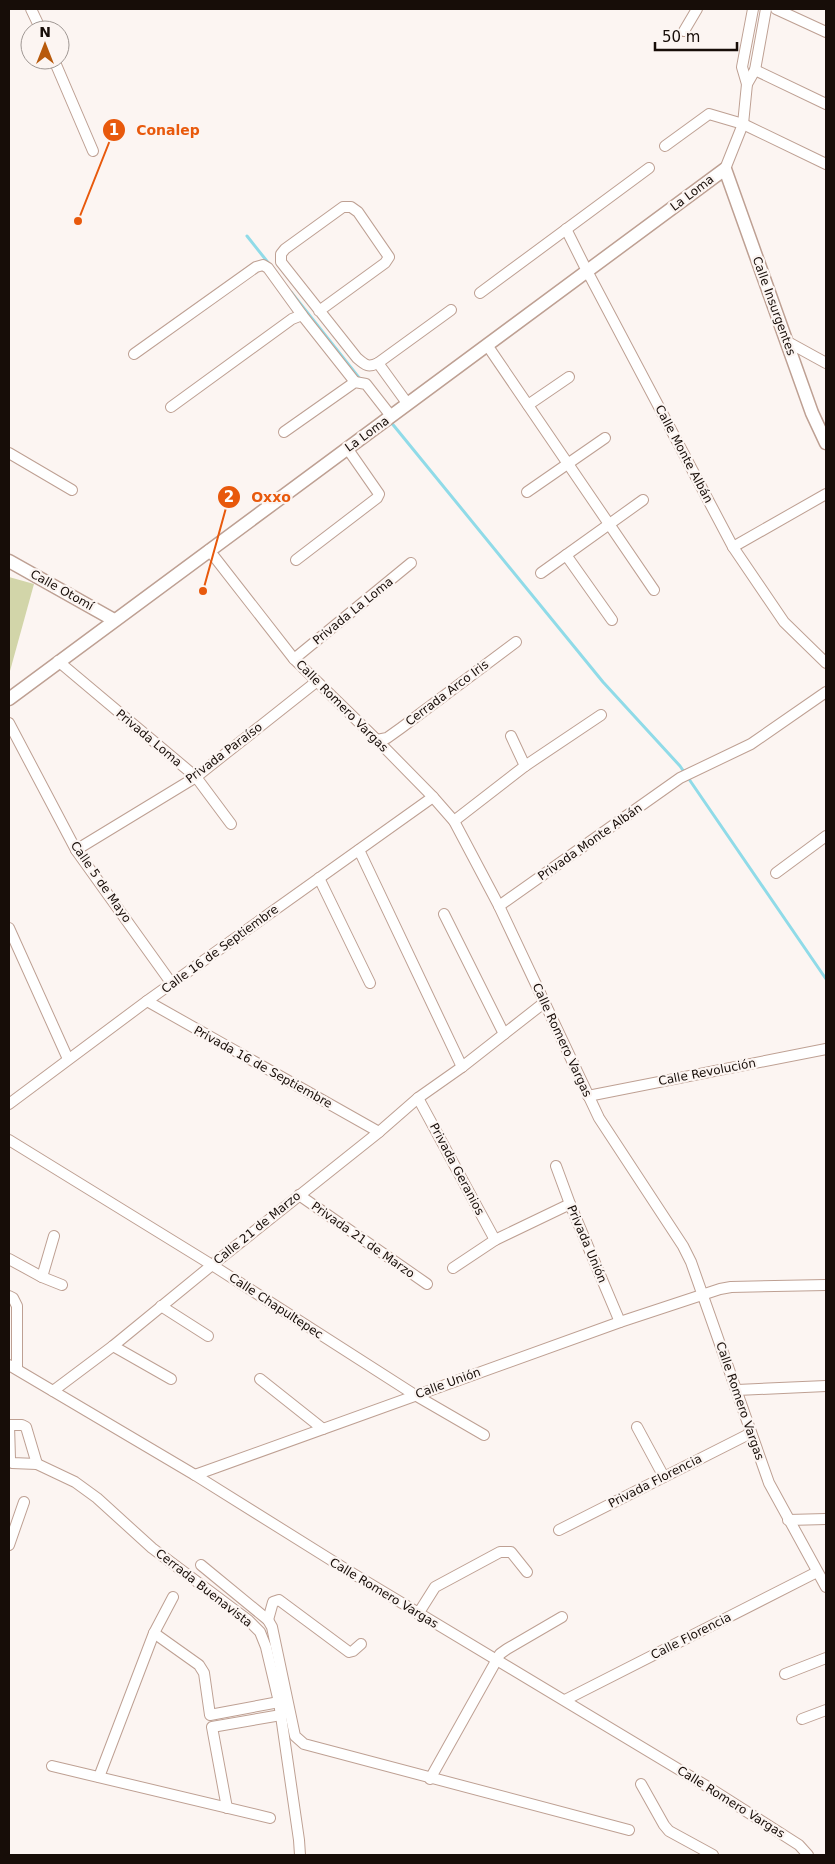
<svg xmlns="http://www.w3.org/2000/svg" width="835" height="1864" viewBox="0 0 835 1864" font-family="'DejaVu Sans',sans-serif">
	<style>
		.green { fill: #d2d5a9 }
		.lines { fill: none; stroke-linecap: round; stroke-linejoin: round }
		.stream { stroke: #90dbe8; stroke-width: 3 }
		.minor-casing { stroke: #bea093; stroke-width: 12 }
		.tertiary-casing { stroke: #bea093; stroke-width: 15 }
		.minor { stroke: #fff; stroke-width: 10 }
		.tertiary { stroke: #fff; stroke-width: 12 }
		.labels { text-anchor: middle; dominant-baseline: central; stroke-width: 4.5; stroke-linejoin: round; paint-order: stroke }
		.street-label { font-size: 12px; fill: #170d08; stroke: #fcf5f2 }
		.leader { fill: none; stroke: #e8590c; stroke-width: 2 }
		.callout-dot { fill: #e8590c; stroke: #fcf5f2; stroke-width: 2 }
		.mark-label { font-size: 15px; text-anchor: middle; font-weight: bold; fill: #fff }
		.callout-label { font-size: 14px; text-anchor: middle; font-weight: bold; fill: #e8590c; stroke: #fcf5f2; stroke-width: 4.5; stroke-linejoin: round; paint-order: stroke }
	</style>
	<rect width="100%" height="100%" fill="#fcf5f2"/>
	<polygon class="green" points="9,577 34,584 10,671 9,671"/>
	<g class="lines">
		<g class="stream">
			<polyline points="247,236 270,265"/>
			<polyline points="291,292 360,379"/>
			<polyline points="390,421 603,682 680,766 826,979"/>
		</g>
		<g class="minor-casing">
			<g id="minor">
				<polyline points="31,9 41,30"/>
				<polyline points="776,9 826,32"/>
				<polyline points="684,31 697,9"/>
				<polyline points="54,60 93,151"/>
				<polyline points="755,70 826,104"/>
				<polyline points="747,84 742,67 753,9"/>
				<polyline points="665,146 709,114 743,124 826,164"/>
				<polyline points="725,169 743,124 747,84 755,70 766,9"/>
				<polyline points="566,229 585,267 733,547 784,622 826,663"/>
				<polyline points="480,293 649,168"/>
				<path d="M319 311 385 263 389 257 358 212 351 207H343L285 249 281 254V262L357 358C365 365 368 368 378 363"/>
				<polyline points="786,341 826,363"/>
				<polyline points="487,345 654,590"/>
				<polyline points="134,354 256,267 263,265 268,268 302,315"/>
				<polyline points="407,403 378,363 451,310"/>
				<polyline points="528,405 569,377"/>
				<polyline points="171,407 292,319 302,315 355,382"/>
				<polyline points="284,432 355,382 366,384 391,416"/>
				<polyline points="9,453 72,490"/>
				<polyline points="527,492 605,438"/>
				<polyline points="733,547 826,494"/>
				<polyline points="209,550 294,659 377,740 433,797 454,821 499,906 599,1118 683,1246 691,1262 769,1483 826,1587"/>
				<polyline points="566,555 612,620"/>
				<polyline points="296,560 377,498 379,494 347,448"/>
				<polyline points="541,573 643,500"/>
				<polyline points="294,659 411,563"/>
				<polyline points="58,661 196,777 231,824"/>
				<polyline points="9,723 76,850 172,984"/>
				<polyline points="377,740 387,738 401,728 516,642"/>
				<polyline points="525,766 601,715"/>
				<polyline points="454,821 525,766 511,736"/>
				<polyline points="76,850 196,777 316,682"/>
				<polyline points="359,850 462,1067"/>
				<polyline points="776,873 826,836"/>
				<polyline points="319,878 370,983"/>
				<polyline points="499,906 680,778 751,744 826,692"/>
				<polyline points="444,914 504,1034"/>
				<polyline points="9,928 68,1059"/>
				<polyline points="147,1001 379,1132"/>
				<polyline points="588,1096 826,1049"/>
				<polyline points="418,1098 495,1240"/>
				<polyline points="9,1104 147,1001 433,797"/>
				<polyline points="9,1140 212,1265 415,1395 484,1435"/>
				<polyline points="556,1166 570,1204 620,1322"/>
				<polyline points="299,1195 427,1284"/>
				<polyline points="9,1259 42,1277 62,1285"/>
				<polyline points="453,1268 495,1240 570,1204"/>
				<polyline points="42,1277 54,1236"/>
				<polyline points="9,1296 13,1298 17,1306 17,1369"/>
				<polyline points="161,1306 208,1336"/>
				<polyline points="113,1346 171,1379"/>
				<polyline points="9,1365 195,1475 347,1570 708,1787 799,1845 808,1855"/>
				<polyline points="260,1379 323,1429"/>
				<polyline points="737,1390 826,1386"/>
				<polyline points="53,1391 113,1346 212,1265 379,1132 418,1098 462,1067 545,1002"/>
				<polyline points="9,1425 10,1459 12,1463 37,1464 75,1482 97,1498 152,1548 248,1620 260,1632 266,1647 279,1702 299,1840 300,1855"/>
				<polyline points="9,1425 22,1425 26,1427 37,1464"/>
				<polyline points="637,1427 664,1477"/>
				<polyline points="195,1475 620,1322 720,1289 731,1287 826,1285"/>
				<polyline points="788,1520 826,1519"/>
				<polyline points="559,1530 751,1433"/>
				<polyline points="9,1545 24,1502"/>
				<polyline points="201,1565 268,1620 272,1627 295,1736 304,1744 629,1830"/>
				<polyline points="418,1614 435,1587 500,1552 511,1552 527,1572"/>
				<polyline points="268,1620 273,1602 279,1600 349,1652 353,1651 361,1644"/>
				<polyline points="154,1633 199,1665 204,1673 210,1715 279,1702"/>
				<polyline points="785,1674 826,1658"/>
				<polyline points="565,1700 817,1572"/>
				<polyline points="802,1719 826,1710"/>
				<polyline points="52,1766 270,1818"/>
				<polyline points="99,1777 154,1633 173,1597"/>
				<polyline points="430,1779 500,1654 507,1649 562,1617"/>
				<polyline points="641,1784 664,1825 669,1831 713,1855"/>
				<polyline points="227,1808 212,1727 281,1715"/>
			</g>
		</g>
		<g class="tertiary-casing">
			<g id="tertiary">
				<polyline points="9,561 114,620"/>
				<polyline points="9,699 725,169 812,413 826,443"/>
			</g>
		</g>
		<use href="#minor" class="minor"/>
		<use href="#tertiary" class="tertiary"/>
	</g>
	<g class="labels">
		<g class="street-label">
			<text transform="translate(692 193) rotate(-37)">La Loma</text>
			<text transform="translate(774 306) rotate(70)">Calle Insurgentes</text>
			<text transform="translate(367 434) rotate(-36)">La Loma</text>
			<text transform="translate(684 454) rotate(62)">Calle Monte Albán</text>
			<text transform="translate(62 590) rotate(29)">Calle Otomí</text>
			<text transform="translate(353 611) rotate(-39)">Privada La Loma</text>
			<text transform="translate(447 693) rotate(-37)">Cerrada Arco Iris</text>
			<text transform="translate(342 706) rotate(45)">Calle Romero Vargas</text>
			<text transform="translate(149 738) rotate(40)">Privada Loma</text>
			<text transform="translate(224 753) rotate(-37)">Privada Paraíso</text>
			<text transform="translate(590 842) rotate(-35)">Privada Monte Albán</text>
			<text transform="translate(101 882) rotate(55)">Calle 5 de Mayo</text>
			<text transform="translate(220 949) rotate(-36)">Calle 16 de Septiembre</text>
			<text transform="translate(562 1040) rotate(65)">Calle Romero Vargas</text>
			<text transform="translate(263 1067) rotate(29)">Privada 16 de Septiembre</text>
			<text transform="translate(707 1072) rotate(-11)">Calle Revolución</text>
			<text transform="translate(457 1169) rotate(62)">Privada Geranios</text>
			<text transform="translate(257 1228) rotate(-39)">Calle 21 de Marzo</text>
			<text transform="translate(363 1240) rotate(35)">Privada 21 de Marzo</text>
			<text transform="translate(587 1244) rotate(67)">Privada Unión</text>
			<text transform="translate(276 1306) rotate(33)">Calle Chapultepec</text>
			<text transform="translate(448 1383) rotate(-20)">Calle Unión</text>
			<text transform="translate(740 1401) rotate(71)">Calle Romero Vargas</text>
			<text transform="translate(655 1481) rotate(-27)">Privada Florencia</text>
			<text transform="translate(204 1588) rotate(38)">Cerrada Buenavista</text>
			<text transform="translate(384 1593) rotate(31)">Calle Romero Vargas</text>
			<text transform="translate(691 1636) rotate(-27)">Calle Florencia</text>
			<text transform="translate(731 1802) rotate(32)">Calle Romero Vargas</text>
		</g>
	</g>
	<path class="leader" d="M78 221L114 130M203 591L229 497"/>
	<g class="callout-dot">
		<circle cx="78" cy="221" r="5"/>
		<circle cx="203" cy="591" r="5"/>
		<circle cx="114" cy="130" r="12"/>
		<circle cx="229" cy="497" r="12"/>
	</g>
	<g class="mark-label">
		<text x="114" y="135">1</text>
		<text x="229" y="502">2</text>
	</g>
	<g class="callout-label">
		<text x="168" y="135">Conalep</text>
		<text x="271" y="502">Oxxo</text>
	</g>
	<rect width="835" height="1864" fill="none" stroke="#170d08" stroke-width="20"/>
	<g transform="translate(45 45)"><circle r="24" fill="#fcf5f2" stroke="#a09894"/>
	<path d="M0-4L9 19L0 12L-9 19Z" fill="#b85a0c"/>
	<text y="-8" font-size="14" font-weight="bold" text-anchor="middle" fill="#170d08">N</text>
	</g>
	<path d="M655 42v8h82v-8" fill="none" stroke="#170d08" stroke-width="2.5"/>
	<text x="662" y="42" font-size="15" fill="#170d08" stroke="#fcf5f2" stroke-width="4" paint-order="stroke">50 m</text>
</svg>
